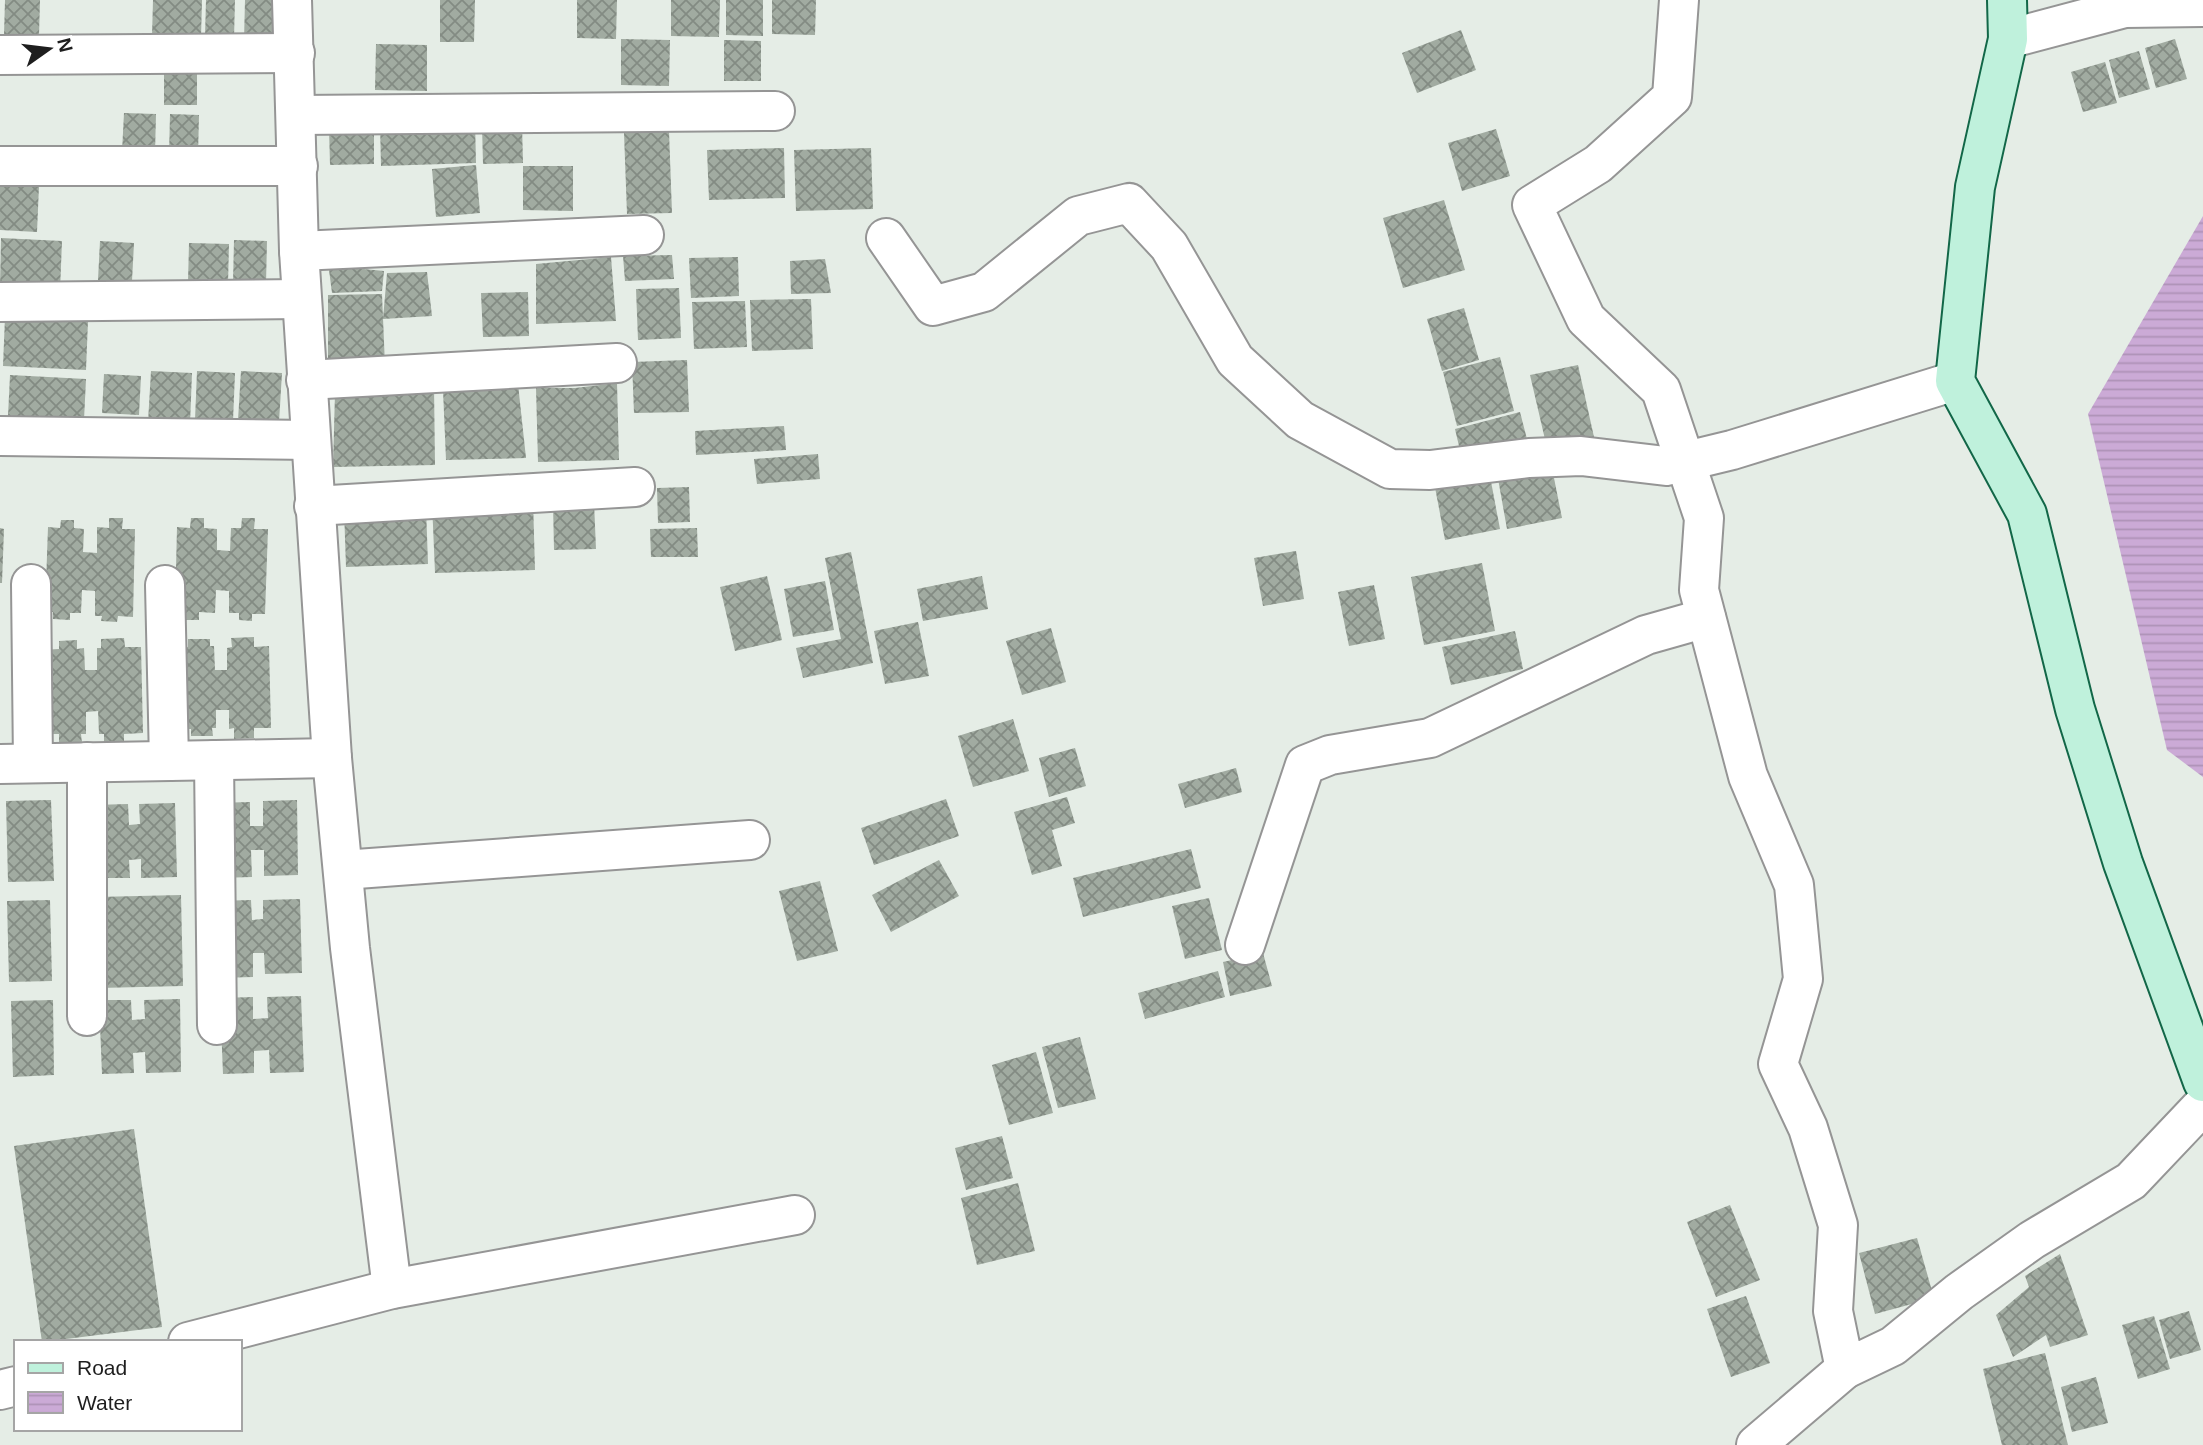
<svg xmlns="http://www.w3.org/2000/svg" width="2203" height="1445" viewBox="0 0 2203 1445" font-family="Arial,sans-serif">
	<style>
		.water { fill: url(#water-rules) }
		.building { fill: url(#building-cross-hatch) }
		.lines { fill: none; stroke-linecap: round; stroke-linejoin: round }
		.street-casing { stroke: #959595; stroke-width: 42 }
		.secondary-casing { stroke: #126748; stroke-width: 42 }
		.street { stroke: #fff; stroke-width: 38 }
		.secondary { stroke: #bff1dc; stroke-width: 38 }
	</style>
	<defs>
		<pattern id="water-rules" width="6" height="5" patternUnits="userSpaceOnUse" patternTransform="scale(1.75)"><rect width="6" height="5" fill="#cbaad6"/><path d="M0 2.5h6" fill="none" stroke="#ae92b7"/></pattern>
		<pattern id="building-cross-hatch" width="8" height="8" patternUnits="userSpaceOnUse" patternTransform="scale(1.75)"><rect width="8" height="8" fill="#a1aba1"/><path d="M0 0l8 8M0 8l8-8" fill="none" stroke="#838b83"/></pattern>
	</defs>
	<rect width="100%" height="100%" fill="#e5ede6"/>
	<polygon class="water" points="2203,216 2203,777 2167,750 2088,414"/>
	<g class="building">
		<polygon points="5,0 40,0 39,36 4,35"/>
		<polygon points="153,0 202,0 201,38 152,37"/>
		<polygon points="206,0 235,0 234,38 205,37"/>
		<polygon points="245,0 274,0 273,41 244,41"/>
		<polygon points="440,0 475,0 474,42 440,42"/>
		<polygon points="577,0 617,0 616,39 577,38"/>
		<polygon points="671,0 720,0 719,37 671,36"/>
		<polygon points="726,0 763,0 763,36 726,35"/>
		<polygon points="772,0 816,0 815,35 772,34"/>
		<polygon points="1461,30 1476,70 1417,93 1402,53"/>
		<polygon points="621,39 670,40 669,86 621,85"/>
		<polygon points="2175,39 2187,79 2156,88 2145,48"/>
		<polygon points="724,40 761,41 761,81 724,81"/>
		<polygon points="376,44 427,45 427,91 375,90"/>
		<polygon points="2139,51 2150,89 2119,98 2109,60"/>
		<polygon points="2105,62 2117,103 2083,112 2071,72"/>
		<polygon points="164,68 197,69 197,105 164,105"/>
		<polygon points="124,113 156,114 155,153 122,152"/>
		<polygon points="170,114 199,115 198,156 169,155"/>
		<polygon points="475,121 476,163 381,166 380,124"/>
		<polygon points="522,124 523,163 483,164 482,125"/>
		<polygon points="374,127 374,164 330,165 329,128"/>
		<polygon points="1496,129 1510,176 1462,191 1448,143"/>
		<polygon points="669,131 672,213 627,214 624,133"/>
		<polygon points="784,148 785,198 709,200 707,150"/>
		<polygon points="871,148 873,209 796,211 794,150"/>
		<polygon points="476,165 480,213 436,217 432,169"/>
		<polygon points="523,166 573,166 573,211 523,210"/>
		<polygon points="0,184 39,186 37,232 0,230"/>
		<polygon points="1444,200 1465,270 1403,288 1383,218"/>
		<polygon points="1,238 62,241 60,291 0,288"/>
		<polygon points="234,240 267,241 266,284 233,283"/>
		<polygon points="100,241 134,243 132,281 98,280"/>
		<polygon points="189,243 229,244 228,284 188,283"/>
		<polygon points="672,255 674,279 625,281 623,256"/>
		<polygon points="611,257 616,321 536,324 536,264"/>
		<polygon points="738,257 739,296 691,298 689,258"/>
		<polygon points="825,259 831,293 791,294 790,261"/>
		<polygon points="354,268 384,271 382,291 332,293 329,270"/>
		<polygon points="427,272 432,316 383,319 387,273"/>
		<polygon points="679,288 681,338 638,340 636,289"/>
		<polygon points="528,292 529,336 483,337 481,293"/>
		<polygon points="382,294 385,366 328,364 328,295"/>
		<polygon points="811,299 813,349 752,351 750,300"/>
		<polygon points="745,301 747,347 694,349 692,302"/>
		<polygon points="1464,308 1479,360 1442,371 1427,319"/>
		<polygon points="5,317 88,321 86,370 3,366"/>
		<polygon points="1500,357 1514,411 1457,426 1443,372"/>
		<polygon points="687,360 689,412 634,413 632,362"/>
		<polygon points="1578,365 1594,437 1547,448 1530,375"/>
		<polygon points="151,371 192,373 190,424 148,422"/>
		<polygon points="197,371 235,373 233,421 195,420"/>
		<polygon points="241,371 282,373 279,422 238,420"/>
		<polygon points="104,374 141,376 139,415 102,413"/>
		<polygon points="10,375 86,379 84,420 8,416"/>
		<polygon points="617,383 619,460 538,462 536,388 575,388"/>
		<polygon points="518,384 526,458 446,460 443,390"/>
		<polygon points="434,386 435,465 333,467 335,393"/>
		<polygon points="1520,412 1528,443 1462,459 1455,429"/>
		<polygon points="784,426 786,450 696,455 695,431"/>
		<polygon points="818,454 820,479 757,484 754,459"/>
		<polygon points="1551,463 1562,518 1507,529 1497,473"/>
		<polygon points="1489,471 1500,529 1445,540 1434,482"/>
		<polygon points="689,487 690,522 658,523 657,488"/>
		<polygon points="533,500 535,570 435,573 432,502"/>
		<polygon points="594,502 596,549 554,550 553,503"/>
		<polygon points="426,507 428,564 346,567 344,509"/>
		<polygon points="109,518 123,518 122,529 135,529 133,617 118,616 117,622 101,621 102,616 95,616 95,591 82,590 81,613 70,613 70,620 53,619 53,612 45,612 48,527 60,528 61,520 74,520 74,528 84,529 83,552 97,553 97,527 109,528"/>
		<polygon points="191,518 204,518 204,528 217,529 217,550 230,551 231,528 241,528 242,518 255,518 254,529 268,529 265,614 252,614 252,621 239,620 239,613 229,613 229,591 216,590 215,613 199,612 199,620 182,620 175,611 177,527 190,528"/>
		<polygon points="0,528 4,529 2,583 0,583"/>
		<polygon points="697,528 698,557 651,557 650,529"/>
		<polygon points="1296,551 1304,599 1263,606 1254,558"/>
		<polygon points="851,552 873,663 803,678 796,648 841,639 825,558"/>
		<polygon points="1482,563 1495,631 1424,645 1411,577"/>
		<polygon points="767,576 782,640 735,651 720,587"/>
		<polygon points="982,576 988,609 923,621 917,589"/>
		<polygon points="825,581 834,630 793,637 784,589"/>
		<polygon points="1374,585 1385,639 1349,646 1338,592"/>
		<polygon points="918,622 929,676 885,684 874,631"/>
		<polygon points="1051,628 1066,682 1022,695 1006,641"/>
		<polygon points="1515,631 1523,669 1451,685 1442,647"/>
		<polygon points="254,637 254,647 269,646 271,728 254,728 254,738 234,739 234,728 229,729 229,710 216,710 216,728 212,728 213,736 191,736 191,729 176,729 175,647 188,647 188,639 210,639 210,646 214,646 215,670 227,670 227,648 232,647 231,638"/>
		<polygon points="124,638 125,647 141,647 143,733 124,734 124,741 104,742 104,734 99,734 98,711 86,712 86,734 81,734 82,743 59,744 59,734 44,734 41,650 59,649 59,641 77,640 77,649 84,648 85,670 97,670 97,648 101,648 101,639"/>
		<polygon points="1013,719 1029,771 973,787 958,736"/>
		<polygon points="1075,748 1086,786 1049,797 1039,758"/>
		<polygon points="1236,768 1242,792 1185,808 1178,784"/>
		<polygon points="1067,797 1075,823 1052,830 1062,866 1032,875 1014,812"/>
		<polygon points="946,799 959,836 874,865 861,828"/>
		<polygon points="51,800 54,881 8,882 6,801"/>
		<polygon points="297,800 298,875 264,876 264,850 251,850 252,877 218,878 216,803 250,802 250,826 263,826 263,801"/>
		<polygon points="175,803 177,877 141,878 141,859 129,860 130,878 95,878 93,805 128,804 129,825 140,824 139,804"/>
		<polygon points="1191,849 1201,888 1083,917 1073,878"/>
		<polygon points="939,860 959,896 891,932 872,895"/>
		<polygon points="820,881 838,951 797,961 779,891"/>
		<polygon points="181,895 183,986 99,988 96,897"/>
		<polygon points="1209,898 1222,950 1185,959 1172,906"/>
		<polygon points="300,899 302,973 265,974 264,953 253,953 253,977 218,978 216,901 251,900 252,920 263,919 263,900"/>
		<polygon points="50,900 52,981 9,982 7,901"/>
		<polygon points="1263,953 1272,986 1230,996 1223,962"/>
		<polygon points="1218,971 1225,997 1145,1019 1138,993"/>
		<polygon points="301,996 304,1072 270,1073 269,1050 254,1051 254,1073 223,1074 220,998 253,997 253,1019 268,1018 267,997"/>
		<polygon points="180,999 181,1072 146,1073 145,1052 133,1053 134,1073 102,1074 99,1000 131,1000 132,1020 145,1019 144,1000"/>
		<polygon points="53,1000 54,1075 13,1077 11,1001"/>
		<polygon points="1080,1037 1096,1099 1058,1108 1042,1047"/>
		<polygon points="1036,1052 1053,1113 1009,1125 992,1065"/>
		<polygon points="134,1129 162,1327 42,1342 14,1146"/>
		<polygon points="1002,1136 1013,1178 966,1190 955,1148"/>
		<polygon points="1018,1183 1035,1251 977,1265 961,1198"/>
		<polygon points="1730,1205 1760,1280 1716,1297 1687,1222"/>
		<polygon points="1917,1238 1934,1298 1875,1314 1859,1253"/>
		<polygon points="2060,1254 2088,1335 2050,1347 2046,1335 2013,1357 1996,1315 2029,1287 2025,1276"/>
		<polygon points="1746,1296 1770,1363 1731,1377 1707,1309"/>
		<polygon points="2189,1311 2201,1350 2170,1359 2159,1320"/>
		<polygon points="2154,1316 2170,1369 2138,1379 2122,1325"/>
		<polygon points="2045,1353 2068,1445 2002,1445 1983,1369"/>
		<polygon points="2096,1377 2108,1423 2072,1432 2061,1387"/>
	</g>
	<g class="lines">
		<g class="street-casing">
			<g id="street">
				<polyline points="292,0 299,251 332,758 350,948 392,1289"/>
				<polyline points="1679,0 1672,97 1598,164 1532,205 1586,319 1661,390 1704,518 1699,590 1748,776 1794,885 1803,979 1778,1064 1808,1128 1838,1225 1833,1311 1845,1369 1893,1346 1959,1292 2032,1240 2131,1181 2203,1105"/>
				<polyline points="2008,39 2125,8 2203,7"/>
				<polyline points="0,55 295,53"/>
				<polyline points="297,115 775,111"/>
				<polyline points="0,166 298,166"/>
				<polyline points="886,238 933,306 984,292 1078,216 1129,203 1169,246 1235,360 1300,420 1390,469 1430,470 1529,458 1581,456 1666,466 1732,450 1955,381"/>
				<polyline points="299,251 644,235"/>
				<polyline points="0,302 301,299"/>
				<polyline points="306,380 617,363"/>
				<polyline points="0,436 310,440"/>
				<polyline points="314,506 635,487"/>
				<polyline points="31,584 33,763"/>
				<polyline points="165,585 169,761"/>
				<polyline points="214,760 217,1025"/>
				<polyline points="0,764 332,758"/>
				<polyline points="343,870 750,840"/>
				<polyline points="1245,945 1305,765 1330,755 1430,738 1646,635 1706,618"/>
				<polyline points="87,1016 87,762"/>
				<polyline points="188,1342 392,1289 795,1215"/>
				<polyline points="0,1390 16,1386"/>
				<polyline points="1756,1445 1845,1369"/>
			</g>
		</g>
		<g class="secondary-casing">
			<polyline id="secondary" points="2007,0 2008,39 1975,187 1955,381 2027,514 2075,709 2123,863 2203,1082"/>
		</g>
		<use href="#street" class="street"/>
		<use href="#secondary" class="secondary"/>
	</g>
	<rect x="14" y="1340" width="228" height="91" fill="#ffffff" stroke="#a5a5a5" stroke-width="2"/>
	<rect x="28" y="1363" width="35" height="10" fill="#bff1dc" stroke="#a5a5a5" stroke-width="2"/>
	<text x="77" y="1375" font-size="21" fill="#1e1e1e">Road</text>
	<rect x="28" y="1392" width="35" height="21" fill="url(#water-rules)" stroke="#a5a5a5" stroke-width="2"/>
	<text x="77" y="1410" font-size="21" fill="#1e1e1e">Water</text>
	<g transform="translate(49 49) rotate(76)" stroke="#ffffff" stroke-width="5" paint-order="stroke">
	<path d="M0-5L12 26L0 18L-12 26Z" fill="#1e1e1e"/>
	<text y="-10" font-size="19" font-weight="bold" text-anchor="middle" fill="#1e1e1e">N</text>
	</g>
</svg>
